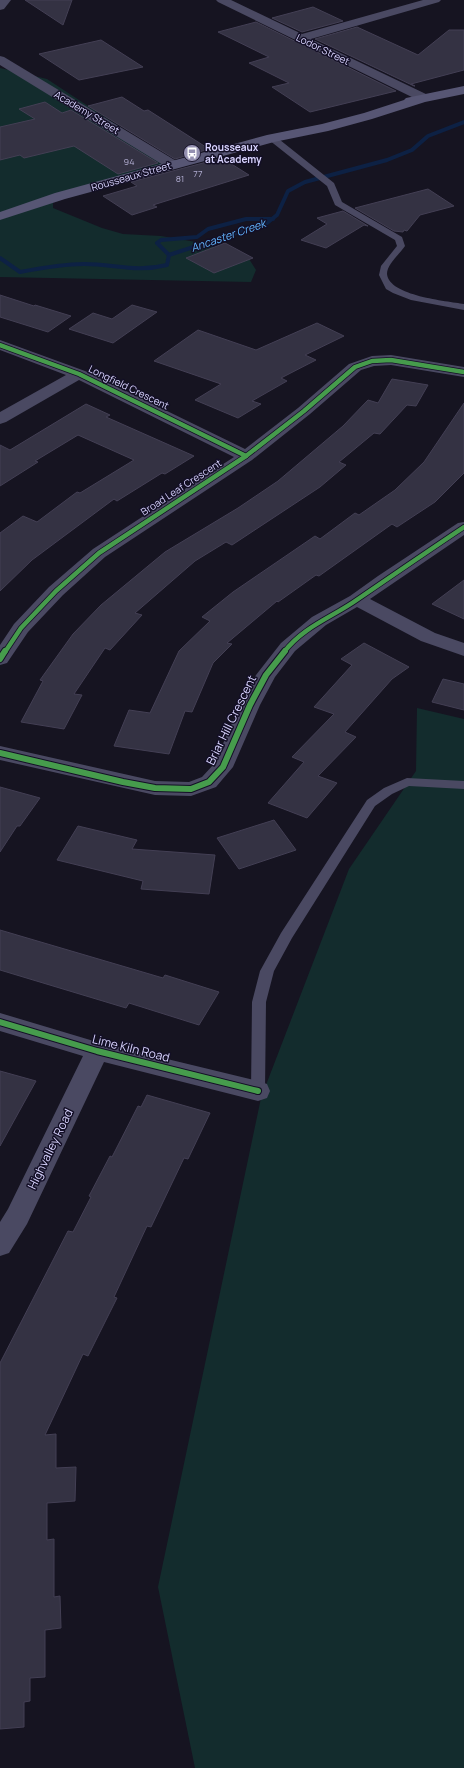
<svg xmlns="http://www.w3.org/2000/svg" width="464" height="1768" viewBox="0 0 464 1768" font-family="Manrope,sans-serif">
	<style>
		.green { fill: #132c2d }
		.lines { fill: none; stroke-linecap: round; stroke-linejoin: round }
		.stream { stroke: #0d2144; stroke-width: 4 }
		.building { fill: #343243; stroke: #433f54 }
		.lane { fill: #4a4962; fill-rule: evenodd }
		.street { fill: #4a4962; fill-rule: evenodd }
		.secondary { fill: #575674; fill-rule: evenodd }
		.cycleway-far1-casing { stroke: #130f26; stroke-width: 6 }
		.cycleway-casing { stroke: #130f26; stroke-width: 8 }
		.cycleway-far1 { stroke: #469c4c; stroke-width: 4.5 }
		.cycleway { stroke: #469c4c; stroke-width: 6 }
		.labels { text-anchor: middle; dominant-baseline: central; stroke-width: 3; stroke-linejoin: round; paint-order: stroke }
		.far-number-label { font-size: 9px; fill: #b0acd0 }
		.far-street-label { font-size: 10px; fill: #d9d4ff; stroke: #130f26 }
		.far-poi-label { font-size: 10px; font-weight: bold; fill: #d9d4ff; stroke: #130f26; text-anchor: start }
		.far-water-label { font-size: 11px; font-style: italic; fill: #62b6ff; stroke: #130f26 }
		.street-label { font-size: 12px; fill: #d9d4ff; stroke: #130f26 }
	</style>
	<rect width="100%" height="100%" fill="#161421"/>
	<g class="green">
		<polygon points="0,68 47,79 179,166 53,202 53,208 102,228 123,234 161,236 202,243 236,253 249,259 256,270 251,282 0,277"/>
		<polygon points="417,708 464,719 464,1768 195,1768 158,1587 261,1098 349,869 416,771"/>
	</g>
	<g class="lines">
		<g class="stream">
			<polyline points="169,255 157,243 161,240 197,237 208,229 246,219 273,219"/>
			<path d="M0 258 20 272C41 268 63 264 84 264 115 264 135 273 167 265L169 255 267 223 277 215 288 191 305 182 387 160 412 150 428 136 464 122"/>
		</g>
	</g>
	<g class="building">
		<polygon points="25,0 72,0 63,25"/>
		<polygon points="313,7 343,21 302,32 272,18"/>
		<polygon points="256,22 396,91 310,112 272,87 289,83 249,63 269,57 218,32"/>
		<polygon points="357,27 418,55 449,30 464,30 464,70 411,84 415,86 414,86 315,39"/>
		<polygon points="101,40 143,67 79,80 39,54"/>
		<polygon points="122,97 144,111 148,110 209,149 175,159 88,106"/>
		<polygon points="45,102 62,113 71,110 158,163 118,174 74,146 24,158 20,155 0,160 0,127 35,119 19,109"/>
		<polygon points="222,158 249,175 153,205 157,207 132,215 103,196 137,186 131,182"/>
		<polygon points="428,189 454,206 420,215 407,231 404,230 403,232 394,231 355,208"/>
		<polygon points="343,211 368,226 364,225 326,248 301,240 327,224 317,218"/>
		<polygon points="225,243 253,258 214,273 186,258"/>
		<polygon points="0,295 34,306 35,305 71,316 48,332 0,317"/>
		<polygon points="132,305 157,312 113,343 69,329 93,313 112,319"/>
		<polygon points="317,323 344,336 305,355 316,360 281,378 287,381 252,401 261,404 238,418 195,400 221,384 154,361 198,330 256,350"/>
		<polygon points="392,379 428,385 416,406 407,405 380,434 374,433 339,462 346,465 320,487 232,545 226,542 195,561 135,613 142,615 110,650 105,648 74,694 82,695 64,729 21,722 43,681 40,680 73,634 101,605 165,552 238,508 278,481 343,426 368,400 378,403"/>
		<polygon points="464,403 464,473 435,502 397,527 392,524 319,576 316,575 278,602 277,601 227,643 232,644 213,663 192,712 185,711 169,754 114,746 129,710 150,713 179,651 210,621 202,617 233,592 315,536 320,539 355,513 359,515 395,490 424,462"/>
		<polygon points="86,404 110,415 106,417 194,456 165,474 162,473 117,501 114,499 32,560 0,591 0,533 23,516 37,522 77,492 80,493 134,460 78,435 35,461 38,462 0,486 0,445 10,450"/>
		<polygon points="464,580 464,619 432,604"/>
		<polygon points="364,643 409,667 392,679 345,732 356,737 318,776 337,783 307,818 268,803 304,762 292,757 334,714 314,707 352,665 341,659"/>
		<polygon points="443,679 464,684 464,710 432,702"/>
		<polygon points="0,787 40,798 20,826 17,826 0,852"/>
		<polygon points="274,820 296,850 239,869 217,838"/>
		<polygon points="78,826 137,840 132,849 215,855 209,894 141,889 143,881 57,860"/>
		<polygon points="0,930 163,978 165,975 219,992 199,1025 129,1003 126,1008 0,970"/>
		<polygon points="0,1071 36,1081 0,1146"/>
		<polygon points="147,1095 210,1113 188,1159 184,1158 151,1227 147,1226 114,1297 117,1298 88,1356 83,1354 45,1435 56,1434 56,1468 76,1467 75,1501 47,1503 47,1540 54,1539 54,1597 60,1596 61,1628 45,1630 45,1677 30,1678 30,1701 24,1702 24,1727 0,1729 0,1363 68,1231 73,1232 91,1197 89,1196 110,1156 112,1157 138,1106 141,1107"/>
	</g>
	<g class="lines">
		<g class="lane">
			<path d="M269 136H275L334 183 342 202 402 237 405 246C400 254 387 264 387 274 389 296 447 301 464 304V310L411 300 393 293 386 289 379 275 381 266 397 246 395 240 335 205 327 186 269 140Z"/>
			<polygon points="407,778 464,781 464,789 409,786 392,794 375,806 292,938 274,971 266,1002 265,1091 263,1095 258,1097 253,1095 251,1091 252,1002 260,971 281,933 367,800 384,788"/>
		</g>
		<g class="street">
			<polygon points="0,0 11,0 4,9 0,10"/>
			<polygon points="216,0 231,0 302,34 423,0 441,0 439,2 311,39 428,95 430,98 428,101 420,101 218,2"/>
			<polygon points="0,56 4,57 178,162 180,165 178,168 168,168 0,65"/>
			<polygon points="0,340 85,371 245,449 298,408 349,364 372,356 391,355 464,367 464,377 391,365 374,366 361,370 310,414 252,460 105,557 63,595 28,632 7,663 0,665 0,645 14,624 49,587 93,549 234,457 79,380 6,422 0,424 0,412 66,375 0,350"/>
			<polygon points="464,522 464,535 370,599 435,633 464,643 464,656 421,641 357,607 326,625 295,651 275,677 260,705 233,767 216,787 191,796 155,795 0,760 0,746 155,781 189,782 202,777 214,764 240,705 256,675 281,643 312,617 350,596 378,576 458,523"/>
			<polygon points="0,1013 97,1042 258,1081 267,1084 270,1091 267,1098 258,1101 104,1062 27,1224 9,1253 0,1256 0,1222 8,1209 83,1056 0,1031"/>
		</g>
		<polygon class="secondary" points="464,86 464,94 425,102 372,119 328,131 274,142 65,199 0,220 0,212 55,193 267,135 322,124 364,113 404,100 406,98"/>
		<g class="cycleway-far1-casing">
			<g id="cycleway-far1">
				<polyline points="0,345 79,374 246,456"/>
				<polyline points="5,652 21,628 56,591 99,553 246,456 304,411 355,367 372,361 391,360 464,372"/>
				<path d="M284 652C304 626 333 617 358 599 393 575 428 551 464 527"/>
			</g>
		</g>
		<g class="cycleway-casing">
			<g id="cycleway">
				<polyline points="0,659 5,651"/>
				<polyline points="0,753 123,782 155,788 191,789 209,782 223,767 250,705 266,675 285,651"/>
				<polyline points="0,1022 97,1051 258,1091"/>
			</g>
		</g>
		<use href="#cycleway-far1" class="cycleway-far1"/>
		<use href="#cycleway" class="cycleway"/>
	</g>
	<defs>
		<g id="bus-disc" transform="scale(0.9)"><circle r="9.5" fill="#9591b1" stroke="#130f26"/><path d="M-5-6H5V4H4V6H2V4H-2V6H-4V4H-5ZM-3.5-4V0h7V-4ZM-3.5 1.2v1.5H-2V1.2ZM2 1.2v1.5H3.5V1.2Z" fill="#fff"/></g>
	</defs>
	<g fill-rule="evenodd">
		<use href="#bus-disc" x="192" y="153"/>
	</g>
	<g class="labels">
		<g class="far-number-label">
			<text x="129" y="161">94</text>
			<text x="198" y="173">77</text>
			<text x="180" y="178">81</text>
		</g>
		<g class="far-street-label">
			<text transform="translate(323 49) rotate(26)">Lodor Street</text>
			<text transform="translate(87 112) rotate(31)">Academy Street</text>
			<text transform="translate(131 176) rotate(-16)">Rousseaux Street</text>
			<text transform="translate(129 387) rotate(26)">Longfield Crescent</text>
			<text transform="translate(181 487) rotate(-33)">Broad Leaf Crescent</text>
		</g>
		<g class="far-poi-label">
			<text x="205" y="147">Rousseaux<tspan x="205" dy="12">at Academy</tspan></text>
		</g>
		<g class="far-water-label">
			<text transform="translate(228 235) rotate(-19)">Ancaster Creek</text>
		</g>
		<g class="street-label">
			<text transform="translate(231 720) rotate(-64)">Briar Hill Crescent</text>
			<text transform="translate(131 1048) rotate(14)">Lime Kiln Road</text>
			<text transform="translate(50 1149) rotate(-64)">Highvalley Road</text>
		</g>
	</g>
</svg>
